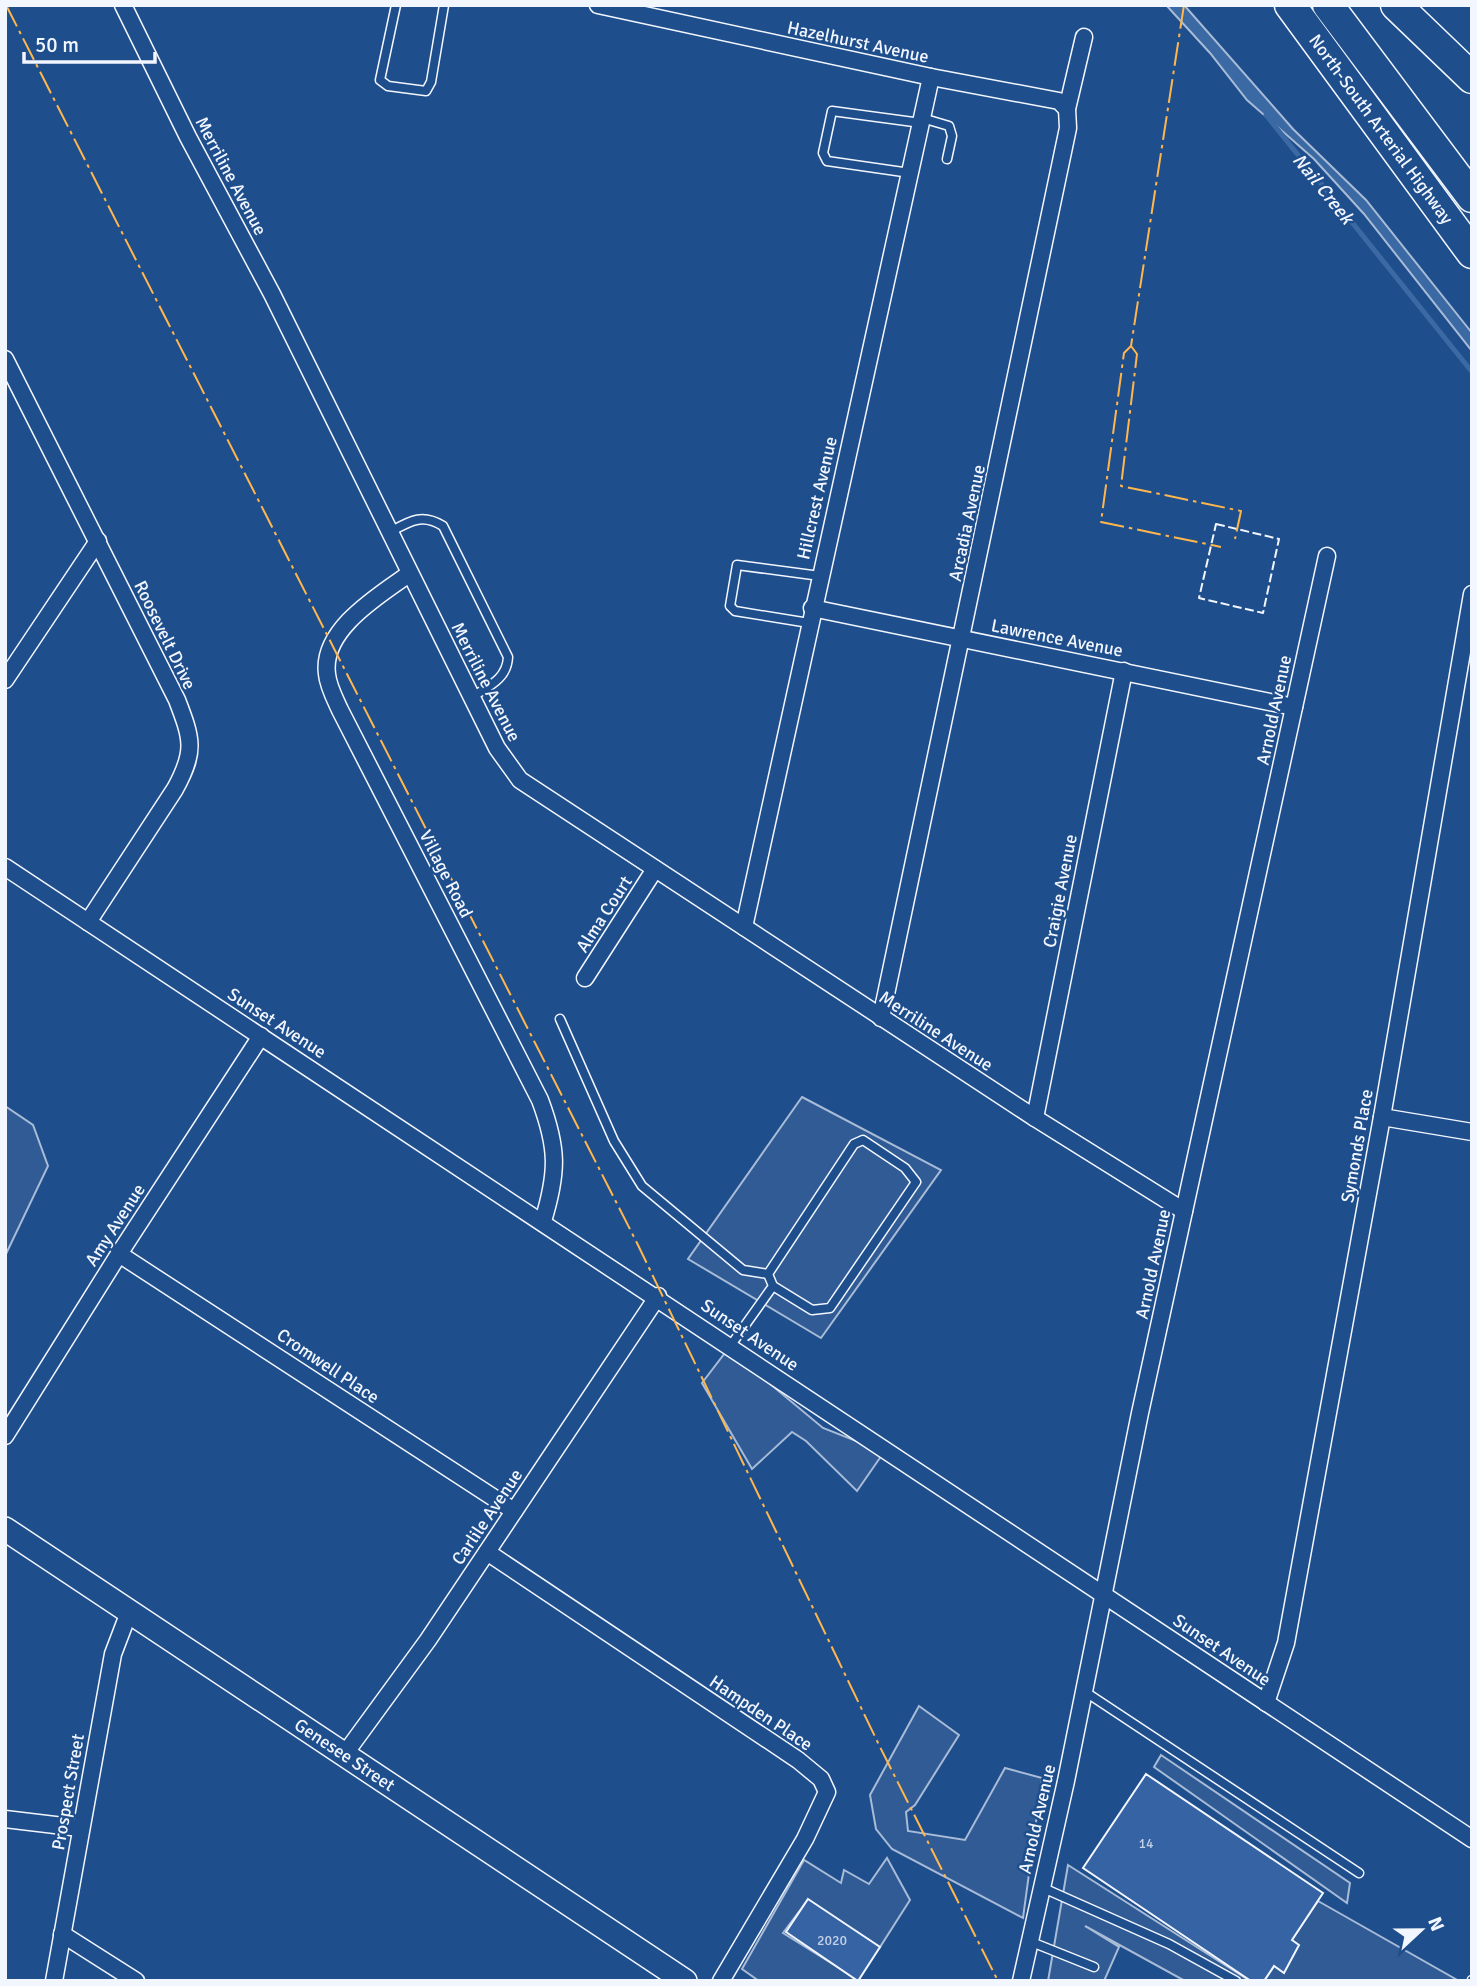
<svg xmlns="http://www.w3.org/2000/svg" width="1477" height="1986" viewBox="0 0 1477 1986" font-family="Signika,sans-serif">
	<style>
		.parking { fill: #305b95; stroke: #a8bbd7; stroke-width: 2 }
		.water { fill: #3b69a3; stroke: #a8bbd7; stroke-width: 2 }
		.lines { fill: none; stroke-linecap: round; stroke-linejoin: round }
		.stream { stroke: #3b69a3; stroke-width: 5 }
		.building { fill: #3563a3; stroke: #f2f6ff; stroke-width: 2 }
		.lane-casing { stroke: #f2f6ff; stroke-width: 11 }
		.street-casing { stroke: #f2f6ff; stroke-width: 19 }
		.secondary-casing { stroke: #f2f6ff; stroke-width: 26 }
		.highway-casing { stroke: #f2f6ff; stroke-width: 33 }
		.lane { stroke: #1f4e8c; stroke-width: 8 }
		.street { stroke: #1f4e8c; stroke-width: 16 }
		.secondary { stroke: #1f4e8c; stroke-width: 23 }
		.highway { stroke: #1f4e8c; stroke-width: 30 }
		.fence { stroke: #f2f6ff; stroke-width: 2; stroke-dasharray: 9 3.5; stroke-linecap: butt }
		.power { stroke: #ffb74d; stroke-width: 2; stroke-dasharray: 24 5 3.5 5; stroke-linecap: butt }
		.labels { text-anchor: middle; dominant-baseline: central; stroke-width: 5; stroke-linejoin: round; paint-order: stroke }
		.number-label { font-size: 14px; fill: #c3d1e8 }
		.street-label { font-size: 18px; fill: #f2f6ff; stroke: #1f4e8c }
		.water-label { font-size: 19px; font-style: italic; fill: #f2f6ff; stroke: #1f4e8c }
	</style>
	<rect width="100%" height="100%" fill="#1f4e8c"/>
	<g class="parking">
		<polygon points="802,1097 941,1170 821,1338 688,1259"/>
		<polygon points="5,1106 33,1125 48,1166 5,1256"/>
		<polygon points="728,1349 823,1428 884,1452 857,1491 806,1441 792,1432 752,1469 702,1383"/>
		<polygon points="919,1706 959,1735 915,1805 906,1812 908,1831 965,1840 1005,1768 1042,1778 1023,1918 892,1849 876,1829 870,1795"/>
		<polygon points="1161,1755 1350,1883 1347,1903 1154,1767"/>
		<polygon points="887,1858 910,1900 880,1947 807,1901 783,1933 860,1981 759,1981 742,1969 804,1860 841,1883 844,1870 869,1884"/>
		<polygon points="1068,1865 1250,1981 1185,1981 1085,1926 1119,1947 1104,1981 1048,1981"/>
		<polygon points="1318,1901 1459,1981 1264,1981"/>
	</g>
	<polygon class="water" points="1166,5 1184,5 1293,129 1366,200 1472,333 1472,351 1364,214 1314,159 1247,100 1210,53"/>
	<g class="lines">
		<polyline class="stream" points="1266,115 1472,372"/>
	</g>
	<g class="building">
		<polygon points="1146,1774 1323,1893 1292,1940 1299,1945 1284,1973 1274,1966 1264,1981 1251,1981 1083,1868"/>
		<polygon points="808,1899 880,1947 858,1981 786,1932"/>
	</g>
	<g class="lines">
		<g class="lane-casing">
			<g id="lane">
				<polyline points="396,5 380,80 388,86 426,91 431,82 444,5"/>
				<polyline points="922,118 949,126 952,136 947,159"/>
				<polyline points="910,173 827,161 823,153 832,111 921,123"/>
				<path d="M390 532C410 521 422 513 443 526L508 657C507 679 489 686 472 697"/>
				<polyline points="809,623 735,611 730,606 737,565 820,576"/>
				<polyline points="560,1019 614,1141 642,1186 743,1270 768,1274"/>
				<polyline points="731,1345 773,1286 812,1310 830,1308 916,1182 905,1168 863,1140 854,1144 768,1274 773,1286"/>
				<polyline points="1084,1691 1359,1873"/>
				<polyline points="1041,1887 1169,1944 1236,1981"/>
				<polyline points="1029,1941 1094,1967"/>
				<polyline points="1472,1981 1472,1980"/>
			</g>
		</g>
		<g class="street-casing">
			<g id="street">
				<polyline points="123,5 188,137 272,294 497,748 520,780 1035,1118 1184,1211"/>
				<polyline points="598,5 931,77 1059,101 1067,109"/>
				<path d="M5 359 177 700C192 739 196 751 175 789L88 922"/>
				<path d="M409 574C378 596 321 630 327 674 328 686 335 699 340 710L540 1100C558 1148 558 1172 543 1221"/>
				<polyline points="812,608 1294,707"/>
				<polyline points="5,680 98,541"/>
				<polyline points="5,867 1472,1839"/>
				<polyline points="744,927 931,77"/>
				<polyline points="585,978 655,869"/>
				<polyline points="881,1018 1068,128 1067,109 1084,37"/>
				<polyline points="1382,1117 1472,1132"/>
				<polyline points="1035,1118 1124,671"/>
				<polyline points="119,1254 514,1511"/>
				<polyline points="5,1436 119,1254 261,1036"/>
				<polyline points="487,1552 798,1760 821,1779 827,1792 805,1839 721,1981"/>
				<polyline points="1266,1703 1286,1643 1382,1117 1472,594"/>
				<polyline points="344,1755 428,1640 658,1296"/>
				<polyline points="5,1819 80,1828"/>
				<polyline points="62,1934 136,1981"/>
				<polyline points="54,1981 113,1654 129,1612"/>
				<polyline points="1021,1981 1066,1781 1140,1413 1327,556"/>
			</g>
		</g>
		<g class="secondary-casing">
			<g id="secondary">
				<path id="s1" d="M5 1529 685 1981"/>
			</g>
		</g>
		<g class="highway-casing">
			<g id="highway">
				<path id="s2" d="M1290 5 1472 253"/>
				<polyline points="1328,5 1472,197"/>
				<polyline points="1396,5 1472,78"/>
			</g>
		</g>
		<use href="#lane" class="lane"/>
		<use href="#street" class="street"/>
		<use href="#secondary" class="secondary"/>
		<use href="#highway" class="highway"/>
		<polygon class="fence" points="1216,524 1279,539 1263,613 1199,598"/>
		<g class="power">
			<polyline points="6,5 637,1243 880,1747 998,1981"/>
			<polyline points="1184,5 1131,346 1124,353 1101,522 1221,547"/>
			<polyline points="1131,346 1137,354 1121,486 1241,511 1235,539"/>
		</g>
	</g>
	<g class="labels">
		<g class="number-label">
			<text x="1146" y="1843">14</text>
			<text x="832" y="1940">2020</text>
		</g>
		<g class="street-label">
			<text transform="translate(858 42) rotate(12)">Hazelhurst Avenue</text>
			<text stroke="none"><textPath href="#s2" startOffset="154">North-South Arterial Highway</textPath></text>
			<text transform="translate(231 176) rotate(62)">Merriline Avenue</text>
			<text transform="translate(817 498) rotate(-77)">Hillcrest Avenue</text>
			<text transform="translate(967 523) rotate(-78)">Arcadia Avenue</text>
			<text transform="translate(165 635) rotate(64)">Roosevelt Drive</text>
			<text transform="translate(1057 638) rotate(11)">Lawrence Avenue</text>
			<text transform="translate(486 682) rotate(63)">Merriline Avenue</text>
			<text transform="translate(1274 710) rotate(-78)">Arnold Avenue</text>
			<text transform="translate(446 874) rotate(63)">Village Road</text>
			<text transform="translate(1060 891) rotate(-79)">Craigie Avenue</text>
			<text transform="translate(604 914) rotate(-57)">Alma Court</text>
			<text transform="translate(277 1023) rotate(33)">Sunset Avenue</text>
			<text transform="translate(936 1031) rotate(33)">Merriline Avenue</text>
			<text transform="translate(1357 1146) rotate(-80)">Symonds Place</text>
			<text transform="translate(115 1225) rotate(-57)">Amy Avenue</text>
			<text transform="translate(1153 1264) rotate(-78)">Arnold Avenue</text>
			<text transform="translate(750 1335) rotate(34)">Sunset Avenue</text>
			<text transform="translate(328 1366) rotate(34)">Cromwell Place</text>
			<text transform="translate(487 1517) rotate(-56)">Carlile Avenue</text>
			<text transform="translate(1222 1650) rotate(34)">Sunset Avenue</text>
			<text transform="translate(761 1713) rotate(34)">Hampden Place</text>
			<text stroke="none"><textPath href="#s1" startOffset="408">Genesee Street</textPath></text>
			<text transform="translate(68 1792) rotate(-80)">Prospect Street</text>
			<text transform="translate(1037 1819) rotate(-77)">Arnold Avenue</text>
		</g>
		<g class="water-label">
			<text transform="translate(1323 189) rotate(51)">Nail Creek</text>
		</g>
	</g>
	<rect width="1477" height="1986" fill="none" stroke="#f2f6ff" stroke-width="14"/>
	<g transform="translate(1421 1930) rotate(68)" stroke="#1f4e8c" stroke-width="5" paint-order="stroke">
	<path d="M0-5L12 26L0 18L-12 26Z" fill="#f2f6ff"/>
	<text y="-10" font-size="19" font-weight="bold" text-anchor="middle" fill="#f2f6ff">N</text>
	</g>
	<path d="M24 52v10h131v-10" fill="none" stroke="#f2f6ff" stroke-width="3.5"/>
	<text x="35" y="52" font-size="21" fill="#f2f6ff" stroke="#1f4e8c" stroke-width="5" paint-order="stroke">50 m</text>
</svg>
